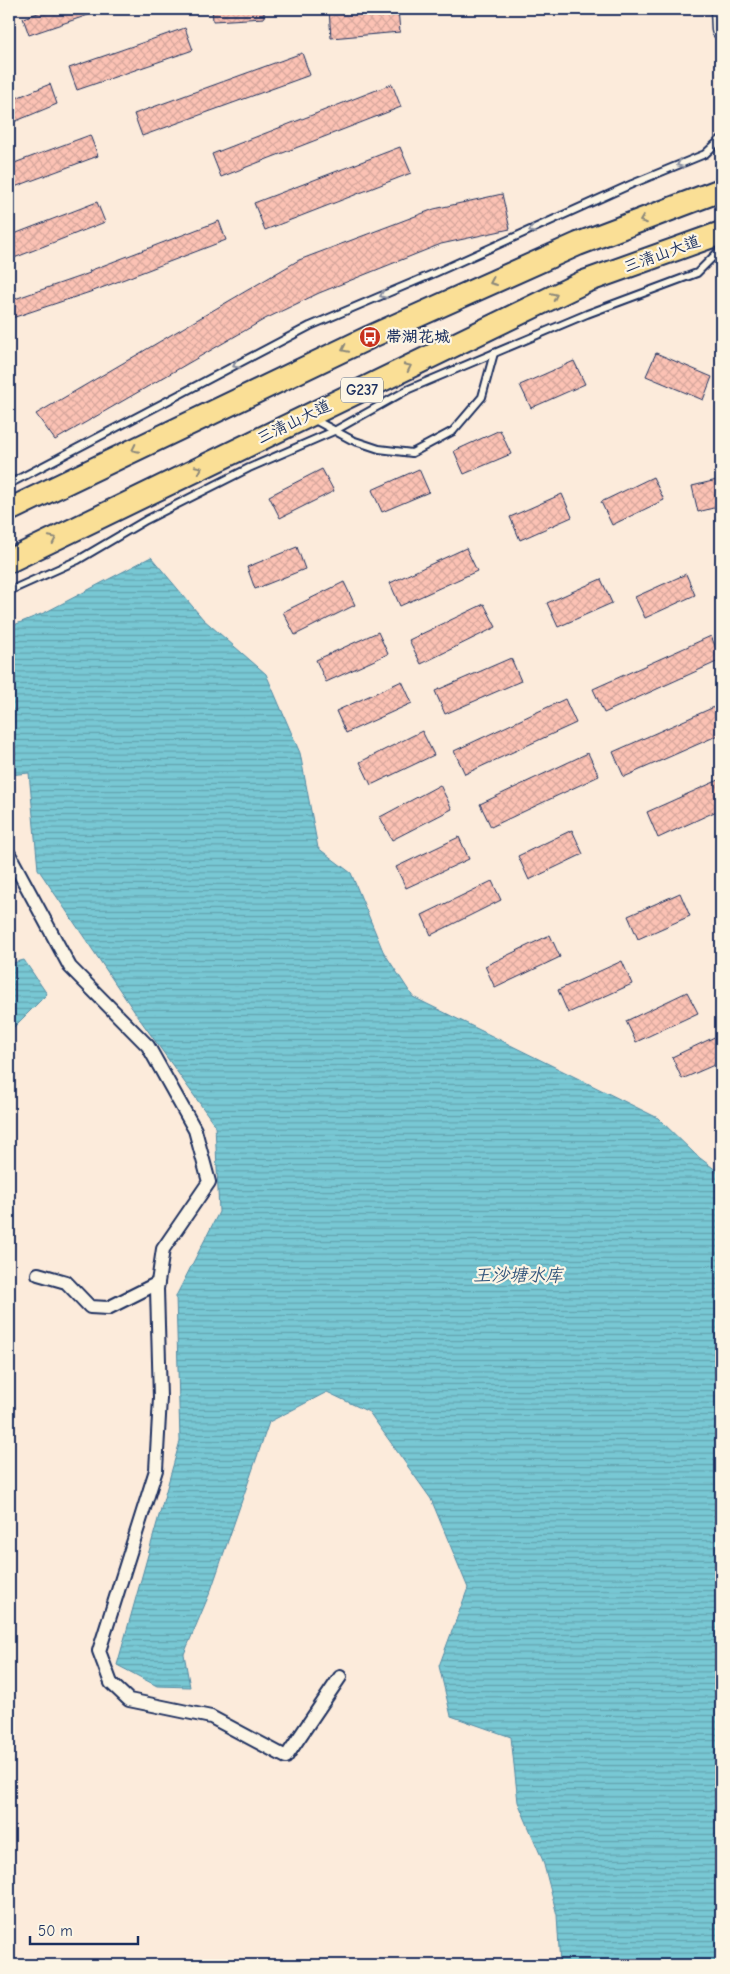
<svg xmlns="http://www.w3.org/2000/svg" width="730" height="1974" viewBox="0 0 730 1974" font-family="'Comic Neue','LXGW WenKai TC',sans-serif">
	<style>
		.water { fill: url(#water-rules); stroke: #538ba5 }
		.building { fill: url(#building-cross-hatch); stroke: #1b2f5e }
		.lines { fill: none; stroke-linecap: round; stroke-linejoin: round }
		.lane-casing { stroke: #1b2f5e; stroke-width: 10 }
		.street-casing { stroke: #1b2f5e; stroke-width: 16 }
		.secondary-casing { stroke: #1b2f5e; stroke-width: 21 }
		.highway-casing { stroke: #1b2f5e; stroke-width: 26 }
		.lane { stroke: #fcf5e5; stroke-width: 6 }
		.street { stroke: #fcf5e5; stroke-width: 12 }
		.secondary { stroke: #fcf5e5; stroke-width: 18 }
		.highway { stroke: #fadf96; stroke-width: 22 }
		.oneway { stroke: #8c92a2 }
		.oneway2 { stroke: #8a877a }
		.labels { text-anchor: middle; dominant-baseline: central; stroke-width: 4.5; stroke-linejoin: round; paint-order: stroke }
		.shield { fill: #fcf5e5; stroke: #5e6a86; stroke-width: 1 }
		.shield-label { font-size: 15px; font-weight: bold; fill: #1b2f5e }
		.street-label { font-size: 16px; fill: #1b2f5e; stroke: #fcf5e5 }
		.poi-label { font-size: 16px; font-weight: bold; fill: #1b2f5e; stroke: #fcf5e5; text-anchor: start }
		.water-label { font-size: 18px; font-style: italic; fill: #32557c; stroke: #fcf5e5 }
	</style>
	<defs>
		<pattern id="water-rules" width="6" height="5" patternUnits="userSpaceOnUse" patternTransform="scale(1.25)"><rect width="6" height="5" fill="#78c8d4"/><path d="M0 2.5h6" fill="none" stroke="#62a3af"/></pattern>
		<pattern id="building-cross-hatch" width="8" height="8" patternUnits="userSpaceOnUse" patternTransform="scale(1.25)"><rect width="8" height="8" fill="#fcc2b4"/><path d="M0 0l8 8M0 8l8-8" fill="none" stroke="#d7a79d"/></pattern>
	</defs>
	<rect width="100%" height="100%" fill="#fcebdb"/>
	<filter id="ink" filterUnits="userSpaceOnUse"><feTurbulence type="fractalNoise" baseFrequency=".02" numOctaves="2"/><feDisplacementMap in="SourceGraphic" scale="10" xChannelSelector="R" yChannelSelector="G"/><feConvolveMatrix kernelMatrix="1 2 1 2 8 2 1 2 1" color-interpolation-filters="sRGB"/></filter>
	<g filter="url(#ink)">
		<g class="water">
			<polygon points="151,557 203,619 266,674 300,753 318,848 351,873 383,951 413,997 658,1118 696,1155 721,1174 721,1965 560,1965 557,1915 543,1861 518,1802 511,1737 451,1716 439,1666 468,1588 431,1499 369,1412 327,1392 269,1422 211,1590 184,1654 190,1687 157,1686 117,1665 180,1441 176,1296 219,1212 215,1125 136,1014 38,869 29,773 9,775 9,627 46,612"/>
			<polygon points="24,960 47,994 9,1032 9,964"/>
		</g>
		<g class="building">
			<polygon points="50,9 100,9 100,11 29,35 23,18"/>
			<polygon points="212,9 264,9 264,18 213,21"/>
			<polygon points="350,9 398,9 400,32 331,38 329,10"/>
			<polygon points="185,28 193,50 77,90 69,68"/>
			<polygon points="302,53 310,75 142,136 134,114"/>
			<polygon points="50,84 57,104 9,124 9,101"/>
			<polygon points="392,84 401,107 221,177 212,154"/>
			<polygon points="90,135 98,156 9,189 9,165"/>
			<polygon points="400,147 411,173 265,230 254,203"/>
			<polygon points="502,194 510,229 441,244 319,293 265,319 55,440 36,414 299,260 434,209"/>
			<polygon points="97,202 105,222 9,260 9,236"/>
			<polygon points="219,221 226,240 96,290 9,319 9,301 90,273 89,271"/>
			<polygon points="656,353 712,377 703,400 646,376"/>
			<polygon points="574,361 585,384 531,408 520,385"/>
			<polygon points="500,430 511,454 464,474 454,451"/>
			<polygon points="322,469 334,491 280,518 269,496"/>
			<polygon points="419,469 429,492 382,512 372,490"/>
			<polygon points="653,477 664,500 612,525 601,502"/>
			<polygon points="721,479 721,506 698,512 692,486"/>
			<polygon points="562,494 572,517 520,540 510,517"/>
			<polygon points="297,547 305,569 255,589 247,567"/>
			<polygon points="466,548 477,571 400,606 390,583"/>
			<polygon points="686,574 695,595 645,618 635,597"/>
			<polygon points="601,579 612,603 558,627 547,603"/>
			<polygon points="344,582 355,605 295,635 283,612"/>
			<polygon points="484,604 496,627 421,664 409,640"/>
			<polygon points="378,632 388,654 326,682 316,660"/>
			<polygon points="711,636 721,660 604,713 593,689"/>
			<polygon points="511,658 521,681 445,714 435,691"/>
			<polygon points="402,681 412,703 346,733 336,711"/>
			<polygon points="565,699 576,723 465,774 454,751"/>
			<polygon points="721,704 721,734 624,777 613,752"/>
			<polygon points="422,731 434,755 371,785 360,762"/>
			<polygon points="588,753 599,776 491,827 480,804"/>
			<polygon points="721,779 721,809 658,838 647,812"/>
			<polygon points="440,785 452,809 392,840 380,817"/>
			<polygon points="572,830 583,854 529,880 518,856"/>
			<polygon points="459,837 469,859 406,888 396,867"/>
			<polygon points="492,881 501,900 431,935 422,915"/>
			<polygon points="680,893 690,916 638,939 628,916"/>
			<polygon points="550,935 560,957 495,988 485,966"/>
			<polygon points="622,961 632,984 568,1013 558,990"/>
			<polygon points="687,992 698,1013 636,1042 626,1021"/>
			<polygon points="721,1034 721,1062 682,1079 672,1057"/>
		</g>
		<g class="lines">
			<g class="lane-casing">
				<g id="lane">
					<polyline points="313,419 352,440 379,449 412,453 453,431 482,397 494,353"/>
					<polyline points="9,484 310,326 435,273 632,184 705,154 721,139"/>
					<polyline points="9,591 78,560 146,520 249,468 334,431 409,389 587,314 697,273 721,249"/>
				</g>
			</g>
			<g class="street-casing">
				<g id="street">
					<polyline points="9,854 70,967 148,1046 195,1130 209,1182 163,1249 157,1289 160,1398 156,1470 99,1651 111,1683 129,1700 211,1717 286,1757 340,1677"/>
					<polyline points="38,1274 66,1282 90,1307 108,1308 158,1283"/>
				</g>
			</g>
			<g class="secondary-casing">
				<polyline id="secondary" points="720,9 721,30"/>
			</g>
			<g class="highway-casing">
				<g id="highway">
					<polyline points="9,510 370,337 578,244 721,190"/>
					<polyline points="9,561 584,282 721,233"/>
				</g>
			</g>
			<use href="#lane" class="lane"/>
			<use href="#street" class="street"/>
			<use href="#secondary" class="secondary"/>
			<use href="#highway" class="highway"/>
		</g>
		<defs><path id="oneway-chevron" d="M-2-3.5L2.5 0L-2 3.5" fill="none" stroke-width="1.6" stroke-linecap="round" stroke-linejoin="round" transform="scale(1.25)"/></defs>
		<g class="oneway">
			<use href="#oneway-chevron" transform="translate(680 164) rotate(157)"/>
			<use href="#oneway-chevron" transform="translate(532 230) rotate(156)"/>
			<use href="#oneway-chevron" transform="translate(383 295) rotate(157)"/>
			<use href="#oneway-chevron" transform="translate(236 365) rotate(152)"/>
		</g>
		<g class="oneway2">
			<use href="#oneway-chevron" transform="translate(643 220) rotate(159)"/>
			<use href="#oneway-chevron" transform="translate(493 282) rotate(156)"/>
			<use href="#oneway-chevron" transform="translate(554 296) rotate(-26)"/>
			<use href="#oneway-chevron" transform="translate(345 349) rotate(154)"/>
			<use href="#oneway-chevron" transform="translate(408 367) rotate(-26)"/>
			<use href="#oneway-chevron" transform="translate(135 449) rotate(154)"/>
			<use href="#oneway-chevron" transform="translate(199 469) rotate(-26)"/>
			<use href="#oneway-chevron" transform="translate(53 539) rotate(-26)"/>
		</g>
	</g>
	<defs>
		<g id="bus-disc" transform="scale(1.125)"><circle r="9.5" fill="#c8321e" stroke="#fcf5e5"/><path d="M-5-6H5V4H4V6H2V4H-2V6H-4V4H-5ZM-3.5-4V0h7V-4ZM-3.5 1.2v1.5H-2V1.2ZM2 1.2v1.5H3.5V1.2Z" fill="#fff"/></g>
	</defs>
	<g fill-rule="evenodd">
		<use href="#bus-disc" x="370" y="337"/>
	</g>
	<g class="labels">
		<rect class="shield" x="341" y="377.5" width="42" height="25" rx="4"/>
		<g class="shield-label">
			<text x="362" y="390">G237</text>
		</g>
		<g class="street-label">
			<text transform="translate(662 254) rotate(-20)">三清山大道</text>
			<text transform="translate(294 422) rotate(-26)">三清山大道</text>
		</g>
		<g class="poi-label">
			<text x="386" y="337">带湖花城</text>
		</g>
		<g class="water-label">
			<text x="518" y="1275">王沙塘水库</text>
		</g>
	</g>
	<rect width="730" height="1974" fill="none" stroke="#fcf5e5" stroke-width="30"/>
	<rect x="15" y="15" width="700" height="1944" fill="none" stroke="#1b2f5e" stroke-width="2" filter="url(#ink)"/>
	<path d="M30 1936v8h108v-8" fill="none" stroke="#1b2f5e" stroke-width="2.5"/>
	<text x="38" y="1936" font-size="15" fill="#1b2f5e" stroke="#fcf5e5" stroke-width="4" paint-order="stroke">50 m</text>
</svg>
